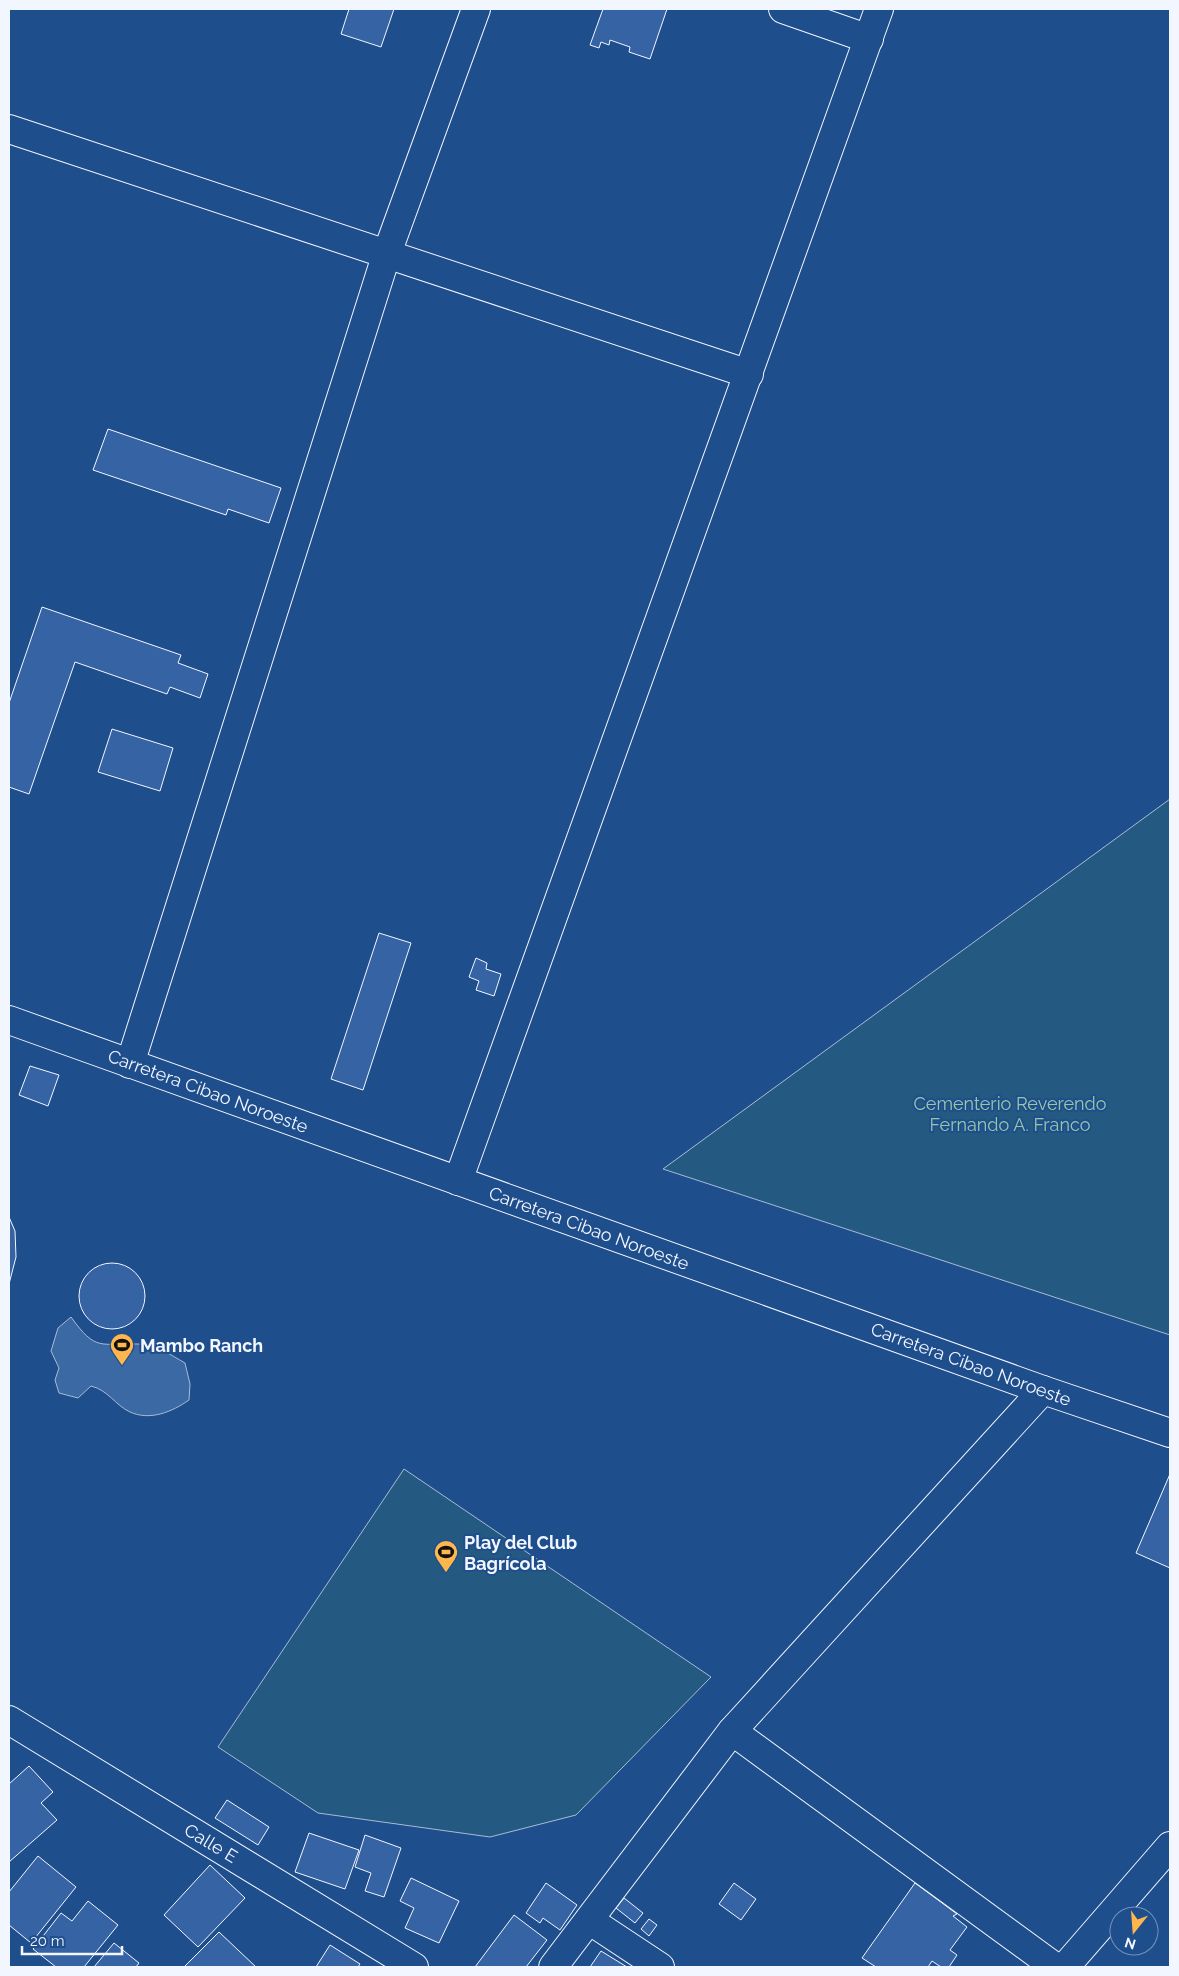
<svg xmlns="http://www.w3.org/2000/svg" width="1179" height="1976" viewBox="0 0 1179 1976" font-family="Raleway,sans-serif">
	<style>
		.green { fill: #245a82; stroke: #a8bbd7 }
		.water { fill: #3b69a3; stroke: #a8bbd7 }
		.building { fill: #3563a3; stroke: #f2f6ff }
		.lines { fill: none; stroke-linecap: round; stroke-linejoin: round }
		.minor-casing { stroke: #f2f6ff; stroke-width: 30 }
		.major-casing { stroke: #f2f6ff; stroke-width: 30 }
		.minor { stroke: #1f4e8c; stroke-width: 28 }
		.major { stroke: #1f4e8c; stroke-width: 28 }
		.labels { text-anchor: middle; dominant-baseline: central; stroke-width: 4; stroke-linejoin: round; paint-order: stroke }
		.street-label { font-size: 18px; fill: #f2f6ff; stroke: #1f4e8c }
		.park-label { font-size: 18px; fill: #97c8a6; stroke: #1f4e8c }
		.poi-label { font-size: 18px; font-weight: bold; fill: #f2f6ff; stroke: #1f4e8c; text-anchor: start }
	</style>
	<rect width="100%" height="100%" fill="#1f4e8c"/>
	<g class="green">
		<polygon points="1170,799 1170,1335 663,1169"/>
		<polygon points="404,1469 711,1677 576,1815 490,1837 318,1813 218,1747"/>
	</g>
	<path class="water" d="M71 1317C96 1352 100 1343 138 1344 155 1344 171 1355 185 1363L190 1384 189 1400C172 1412 150 1421 130 1412 115 1405 108 1390 91 1386L78 1398 59 1393 55 1380 59 1368 51 1351 58 1328Z"/>
	<g class="building">
		<polygon points="349,9 394,9 381,47 341,34"/>
		<polygon points="603,9 667,9 650,59 629,52 630,47 610,40 609,45 601,42 599,48 590,45"/>
		<polygon points="108,429 281,488 269,523 228,509 226,515 93,470"/>
		<polygon points="42,607 181,655 178,663 208,674 200,698 170,687 167,694 75,662 29,794 9,787 9,703"/>
		<polygon points="112,729 173,748 160,791 98,772"/>
		<polygon points="379,933 411,943 363,1090 331,1079"/>
		<polygon points="476,958 487,963 486,969 501,974 494,996 476,990 479,981 469,977"/>
		<polygon points="30,1066 59,1075 48,1106 19,1095"/>
		<polygon points="9,1217 15,1231 16,1257 9,1284"/>
		<circle cx="112" cy="1296" r="33"/>
		<polygon points="1170,1474 1170,1568 1136,1553"/>
		<polygon points="29,1766 53,1792 41,1803 57,1820 9,1862 9,1784"/>
		<polygon points="227,1800 269,1827 258,1845 215,1818"/>
		<polygon points="309,1833 359,1850 345,1889 295,1872"/>
		<polygon points="365,1835 401,1848 384,1897 365,1891 371,1873 355,1867"/>
		<polygon points="38,1856 76,1887 31,1943 9,1925 9,1892"/>
		<polygon points="210,1865 245,1898 198,1947 164,1915"/>
		<polygon points="411,1878 459,1901 439,1943 405,1928 414,1908 400,1901"/>
		<polygon points="546,1883 577,1905 560,1930 543,1918 540,1923 526,1913"/>
		<polygon points="734,1883 756,1899 741,1920 719,1904"/>
		<polygon points="915,1883 957,1914 953,1916 967,1927 950,1950 957,1955 949,1967 941,1967 932,1961 928,1967 876,1967 862,1958"/>
		<polygon points="624,1898 643,1913 635,1923 616,1908"/>
		<polygon points="88,1901 118,1925 84,1967 56,1967 33,1949 61,1913 72,1921"/>
		<polygon points="514,1915 547,1940 526,1967 475,1967"/>
		<polygon points="649,1919 657,1925 649,1936 641,1929"/>
		<polygon points="219,1932 256,1967 184,1967"/>
		<polygon points="114,1943 139,1963 136,1967 94,1967"/>
		<polygon points="330,1945 360,1964 358,1967 316,1967"/>
		<polygon points="601,1951 627,1967 590,1967"/>
	</g>
	<g class="lines">
		<g class="minor-casing">
			<g id="minor">
				<polyline points="783,9 869,39"/>
				<polyline points="9,129 749,374"/>
				<polyline points="130,1064 386,256 476,9"/>
				<polyline points="458,1181 879,9"/>
				<polyline points="9,1720 414,1967"/>
				<polyline points="732,1731 1055,1967"/>
				<polyline points="589,1920 660,1967"/>
				<polyline points="553,1967 732,1731 1043,1390"/>
				<polyline points="1065,1967 1170,1846"/>
			</g>
		</g>
		<g class="major-casing">
			<polyline id="major" points="9,1020 1043,1390 1170,1433"/>
		</g>
		<use href="#minor" class="minor"/>
		<use href="#major" class="major"/>
	</g>
	<defs>
		<g id="stadium-pin" transform="scale(1.25)"><path d="M0 17L-7.5 6A9.5 9.5 0 1 1 7.5 6Z" fill="#ffb74d" stroke="#1f4e8c"/><path d="M0-5a6.5 5 0 1 0 0 10a6.5 5 0 1 0 0-10ZM-3.5-1.8h7v3.6h-7Z" fill="#111"/></g>
	</defs>
	<g fill-rule="evenodd">
		<use href="#stadium-pin" x="122" y="1345"/>
		<use href="#stadium-pin" x="446" y="1552"/>
	</g>
	<g class="labels">
		<g class="street-label">
			<text transform="translate(208 1091) rotate(20)">Carretera Cibao Noroeste</text>
			<text transform="translate(589 1228) rotate(20)">Carretera Cibao Noroeste</text>
			<text transform="translate(971 1364) rotate(20)">Carretera Cibao Noroeste</text>
			<text transform="translate(211 1843) rotate(31)">Calle E</text>
		</g>
		<g class="park-label">
			<text x="1010" y="1103">Cementerio Reverendo<tspan x="1010" dy="21">Fernando A. Franco</tspan></text>
		</g>
		<g class="poi-label">
			<text x="140" y="1345">Mambo Ranch</text>
			<text x="464" y="1542">Play del Club<tspan x="464" dy="21">Bagrícola</tspan></text>
		</g>
	</g>
	<rect width="1179" height="1976" fill="none" stroke="#f2f6ff" stroke-width="20"/>
	<g transform="translate(1134 1931) rotate(197)"><circle r="24" fill="#1f4e8c" stroke="#7391ba"/>
	<path d="M0-4L9 19L0 12L-9 19Z" fill="#ffb74d"/>
	<text y="-8" font-size="14" font-weight="bold" text-anchor="middle" fill="#f2f6ff">N</text>
	</g>
	<path d="M22 1946v8h100v-8" fill="none" stroke="#f2f6ff" stroke-width="2.5"/>
	<text x="30" y="1946" font-size="15" fill="#f2f6ff" stroke="#1f4e8c" stroke-width="4" paint-order="stroke">20 m</text>
</svg>
